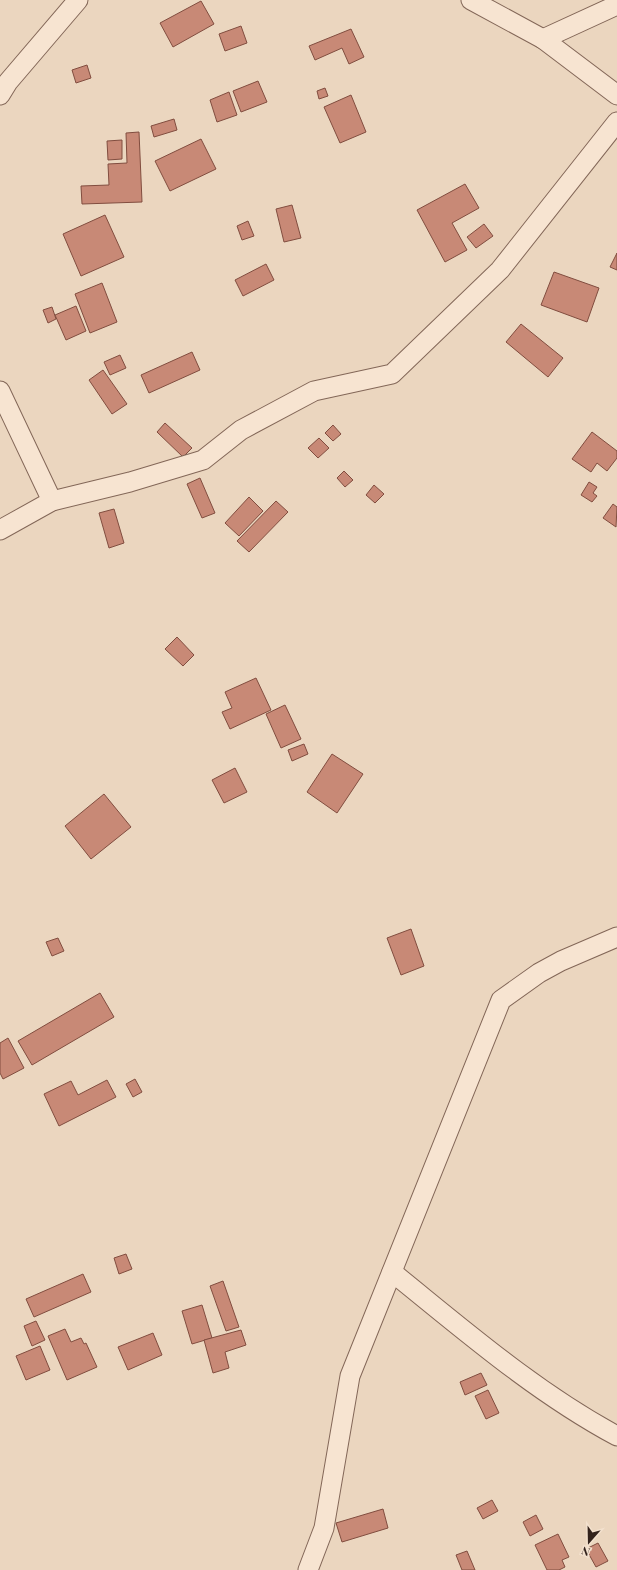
<svg xmlns="http://www.w3.org/2000/svg" width="617" height="1570" viewBox="0 0 617 1570" font-family="'Playfair Display',serif">
	<style>
		.building { fill: #c88976; stroke: #814d3f }
		.lines { fill: none; stroke-linecap: round; stroke-linejoin: round }
		.minor-casing { stroke: #836758; stroke-width: 21 }
		.minor { stroke: #f7e4d1; stroke-width: 19 }
	</style>
	<rect width="100%" height="100%" fill="#ebd6bf"/>
	<g class="building">
		<polygon points="201,1 214,24 173,47 160,23"/>
		<polygon points="241,26 247,43 225,51 219,34"/>
		<polygon points="351,29 364,57 349,64 342,48 315,60 309,46"/>
		<polygon points="87,65 91,78 76,83 72,70"/>
		<polygon points="258,81 267,102 241,112 233,91"/>
		<polygon points="325,88 328,96 319,99 317,91"/>
		<polygon points="229,92 237,115 217,122 210,100"/>
		<polygon points="351,95 366,132 340,143 324,107"/>
		<polygon points="174,119 177,130 154,137 151,126"/>
		<polygon points="139,132 142,202 82,204 81,186 109,185 108,164 127,163 126,133"/>
		<polygon points="201,139 216,169 170,191 155,161"/>
		<polygon points="122,140 122,159 108,160 107,141"/>
		<polygon points="465,184 479,208 452,223 467,250 445,262 417,210"/>
		<polygon points="292,205 301,238 284,242 276,209"/>
		<polygon points="105,215 124,257 81,276 63,234"/>
		<polygon points="248,221 254,236 242,240 237,226"/>
		<polygon points="484,224 493,236 476,248 467,237"/>
		<polygon points="617,253 617,270 610,267"/>
		<polygon points="266,264 274,280 243,296 235,280"/>
		<polygon points="554,272 599,288 587,322 541,305"/>
		<polygon points="102,283 117,322 90,333 75,294"/>
		<polygon points="76,306 86,331 66,340 55,315"/>
		<polygon points="52,307 56,319 48,323 43,310"/>
		<polygon points="521,324 563,358 548,377 506,342"/>
		<polygon points="192,352 200,370 149,393 141,375"/>
		<polygon points="120,355 126,368 110,375 104,362"/>
		<polygon points="103,370 127,404 112,414 89,380"/>
		<polygon points="165,423 192,448 183,457 157,432"/>
		<polygon points="333,425 341,434 333,441 325,433"/>
		<polygon points="592,432 617,451 617,458 607,471 597,463 591,472 572,459"/>
		<polygon points="319,438 329,448 318,458 308,448"/>
		<polygon points="344,471 353,480 345,487 337,478"/>
		<polygon points="200,478 215,513 202,518 187,484"/>
		<polygon points="589,482 597,487 593,493 597,496 592,502 581,495"/>
		<polygon points="374,485 384,494 375,503 366,495"/>
		<polygon points="249,497 263,511 239,536 225,523"/>
		<polygon points="276,501 288,512 249,552 237,541"/>
		<polygon points="613,504 617,507 616,527 603,518"/>
		<polygon points="114,509 124,543 109,548 99,513"/>
		<polygon points="177,637 194,655 183,666 165,649"/>
		<polygon points="256,678 271,710 230,729 222,712 232,708 225,692"/>
		<polygon points="285,705 301,739 281,748 266,714"/>
		<polygon points="304,744 308,754 292,761 288,750"/>
		<polygon points="332,754 363,774 337,813 307,792"/>
		<polygon points="235,768 247,792 224,803 212,780"/>
		<polygon points="104,794 131,827 91,859 65,826"/>
		<polygon points="411,929 424,966 401,975 387,938"/>
		<polygon points="58,938 64,951 52,956 46,942"/>
		<polygon points="100,993 114,1017 32,1065 18,1041"/>
		<polygon points="8,1038 24,1068 3,1079 0,1073 0,1043"/>
		<polygon points="135,1079 142,1092 133,1097 126,1084"/>
		<polygon points="107,1080 116,1097 59,1126 44,1094 71,1081 78,1095"/>
		<polygon points="126,1254 132,1269 119,1274 114,1258"/>
		<polygon points="83,1274 91,1292 34,1317 26,1299"/>
		<polygon points="223,1281 239,1327 226,1331 210,1286"/>
		<polygon points="202,1305 212,1338 192,1344 182,1311"/>
		<polygon points="36,1321 45,1340 32,1346 24,1326"/>
		<polygon points="65,1329 71,1342 81,1338 84,1344 86,1343 97,1367 67,1380 48,1336"/>
		<polygon points="241,1330 246,1345 225,1352 229,1368 213,1373 204,1340"/>
		<polygon points="153,1333 162,1355 128,1370 118,1347"/>
		<polygon points="40,1346 50,1370 26,1380 16,1356"/>
		<polygon points="481,1373 487,1385 465,1395 460,1382"/>
		<polygon points="488,1390 499,1413 486,1419 475,1396"/>
		<polygon points="492,1500 498,1511 483,1519 477,1508"/>
		<polygon points="383,1509 388,1528 342,1542 336,1523"/>
		<polygon points="536,1515 543,1529 530,1536 523,1522"/>
		<polygon points="558,1534 569,1557 562,1560 565,1567 559,1570 547,1570 535,1545"/>
		<polygon points="598,1543 608,1561 596,1567 586,1549"/>
		<polygon points="467,1551 475,1570 462,1570 456,1555"/>
	</g>
	<g class="lines">
		<g class="minor-casing">
			<g id="minor">
				<polyline points="471,0 543,39"/>
				<polyline points="617,5 543,39 617,95"/>
				<polyline points="0,95 8,82 78,0"/>
				<polyline points="0,391 52,501"/>
				<polyline points="0,530 52,501 130,482 203,460 241,430 314,391 392,374 500,270 617,122"/>
				<path d="M392 1272C464 1330 535 1392 617 1436"/>
				<polyline points="308,1570 324,1528 350,1376 501,1000 539,973 561,961 617,937"/>
			</g>
		</g>
		<use href="#minor" class="minor"/>
	</g>
	<g transform="translate(589 1542) rotate(200)" stroke="#f3e1ce" stroke-width="3" paint-order="stroke">
	<path d="M0-3L7 15L0 10L-7 15Z" fill="#33231c"/>
	<text y="-6" font-size="11" font-weight="bold" text-anchor="middle" fill="#33231c">N</text>
	</g>
</svg>
